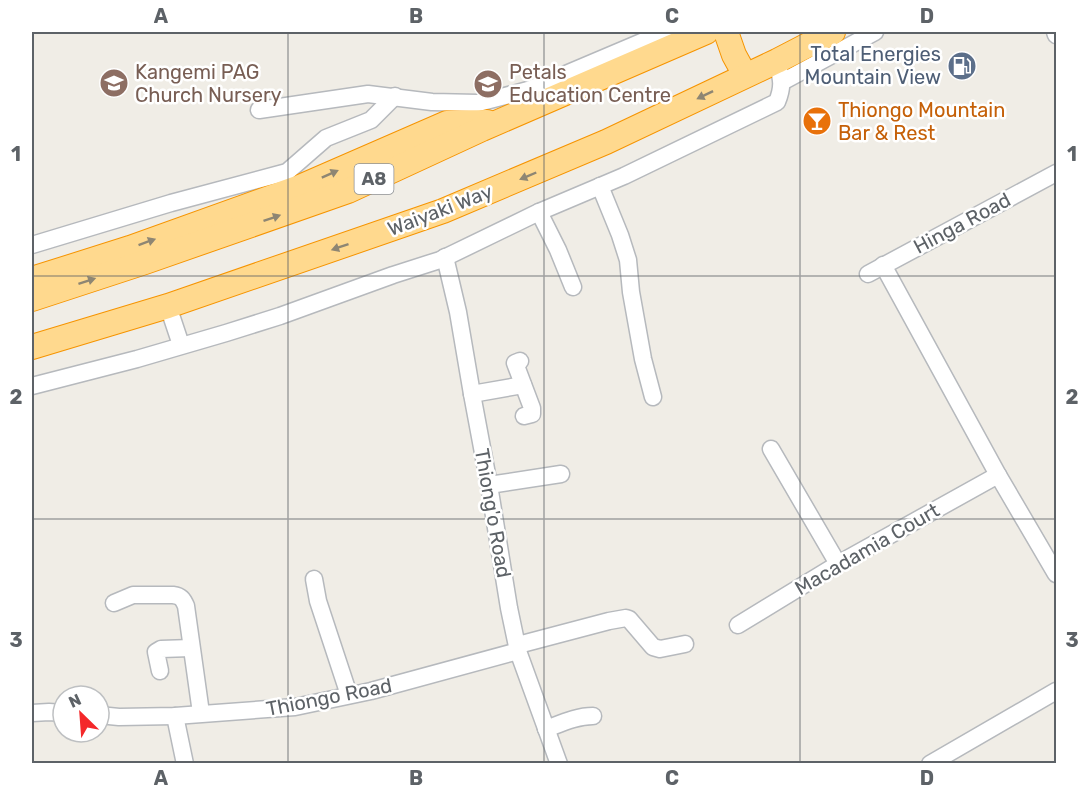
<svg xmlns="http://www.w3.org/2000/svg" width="1088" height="795" viewBox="0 0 1088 795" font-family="Rubik,sans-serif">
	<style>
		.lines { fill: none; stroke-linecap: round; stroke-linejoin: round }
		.minor-casing { stroke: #b6b9bd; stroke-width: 19 }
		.highway-casing { stroke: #f69400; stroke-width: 26 }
		.minor { stroke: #fff; stroke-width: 16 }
		.highway { stroke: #ffd98e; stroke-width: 24 }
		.oneway { fill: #8e8673 }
		.grid { fill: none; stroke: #5d6267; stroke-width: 1.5; stroke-opacity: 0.55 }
		.labels { text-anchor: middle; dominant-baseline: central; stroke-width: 5; stroke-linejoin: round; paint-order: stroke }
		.shield { fill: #fff; stroke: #8e9195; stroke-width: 1.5 }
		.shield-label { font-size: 18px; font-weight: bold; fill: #5d6267 }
		.service-label { font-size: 20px; fill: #4e5e75; stroke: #fff; text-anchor: end }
		.education-label { font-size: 20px; fill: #785e54; stroke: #fff; text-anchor: start }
		.food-label { font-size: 20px; fill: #c56008; stroke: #fff; text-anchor: start }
		.street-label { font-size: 20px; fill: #5d6267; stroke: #fff }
		.neatline { fill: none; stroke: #5d6267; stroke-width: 2 }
		.grid-label { font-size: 20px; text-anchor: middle; font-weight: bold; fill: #5d6267 }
	</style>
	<rect width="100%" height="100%" fill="#f0ede6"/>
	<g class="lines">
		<g class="minor-casing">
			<g id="minor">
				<polyline points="1055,32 1056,35"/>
				<polyline points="782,82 875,32"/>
				<polyline points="259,110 368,94 432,102 478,103 528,90 665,32"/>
				<polyline points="600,186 620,235 628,260 631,292 643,359 653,397"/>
				<polyline points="539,212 558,250 573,287"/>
				<polyline points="32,245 171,203 287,172 326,138 371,120 395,96"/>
				<polyline points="445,257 458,312 472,394 489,485 509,608 518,651 559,764"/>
				<polyline points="883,265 998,475 1056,574"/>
				<polyline points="868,274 1056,173"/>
				<polyline points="168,306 181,345"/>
				<polyline points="520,361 515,363 532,408 532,414 524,416"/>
				<path d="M32 386 137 359 226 333 280 316 393 275 440 260 539 212 624 176 777 102C784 85 781 78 777 61"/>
				<polyline points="472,394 523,385"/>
				<polyline points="771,449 838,564"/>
				<polyline points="489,485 561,474"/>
				<polyline points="314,579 318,601 349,695"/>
				<path d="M114 603 133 595H173C181 596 183 599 186 606L201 713"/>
				<polyline points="738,625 838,564 998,475"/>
				<polyline points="518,645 609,621 626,618 629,619 653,647 660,649 685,644"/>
				<polyline points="160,671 156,652 161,649 191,648"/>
				<polyline points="32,713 49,712 63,713"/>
				<polyline points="99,715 119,717 175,716 295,707 371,691 518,651"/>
				<polyline points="175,716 185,764"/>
				<path d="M546 729C562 723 577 716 593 716"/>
				<polyline points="930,764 1056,691"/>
			</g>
		</g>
		<g class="highway-casing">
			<g id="highway">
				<polyline points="726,32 734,55 745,75"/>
				<polyline points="32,279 130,248 300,187 447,123 487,122"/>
				<polyline points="32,299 145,262 348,191 482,129 706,32"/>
				<polyline points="32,347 168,306 443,211 606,142 777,61 833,32"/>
			</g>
		</g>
		<use href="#minor" class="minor"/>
		<use href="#highway" class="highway"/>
	</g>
	<defs><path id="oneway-solid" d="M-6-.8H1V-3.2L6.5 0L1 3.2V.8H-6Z" transform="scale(1.5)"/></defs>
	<g class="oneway">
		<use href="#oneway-solid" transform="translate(705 95) rotate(154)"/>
		<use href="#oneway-solid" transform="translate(330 174) rotate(-24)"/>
		<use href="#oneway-solid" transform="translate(528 176) rotate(157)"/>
		<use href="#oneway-solid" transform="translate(272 218) rotate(-19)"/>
		<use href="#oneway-solid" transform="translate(147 242) rotate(-20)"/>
		<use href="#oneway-solid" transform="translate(340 247) rotate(161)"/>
		<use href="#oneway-solid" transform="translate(87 281) rotate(-18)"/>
	</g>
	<path class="grid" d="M288 32V764M544 32V764M800 32V764M32 276H1056M32 519H1056"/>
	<defs>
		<g id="fuel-disc" transform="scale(1.5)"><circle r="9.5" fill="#5c6f8a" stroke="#fff"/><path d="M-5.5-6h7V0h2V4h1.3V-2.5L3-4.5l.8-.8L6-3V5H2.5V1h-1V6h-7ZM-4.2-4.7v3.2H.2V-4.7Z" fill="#fff"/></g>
		<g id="school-disc" transform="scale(1.5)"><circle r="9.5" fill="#8d6e63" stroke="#fff"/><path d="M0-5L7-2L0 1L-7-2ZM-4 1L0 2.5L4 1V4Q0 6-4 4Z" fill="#fff"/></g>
		<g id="bar-disc" transform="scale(1.5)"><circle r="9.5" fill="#e8710a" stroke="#fff"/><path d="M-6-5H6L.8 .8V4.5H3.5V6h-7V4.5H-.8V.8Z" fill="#fff"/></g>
	</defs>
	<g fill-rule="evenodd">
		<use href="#fuel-disc" x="962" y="66"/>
		<use href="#school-disc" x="114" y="83"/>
		<use href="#school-disc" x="488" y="84"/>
		<use href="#bar-disc" x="817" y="121"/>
	</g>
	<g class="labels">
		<rect class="shield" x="354.5" y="164" width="39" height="30" rx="4.5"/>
		<g class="shield-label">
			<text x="374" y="179">A8</text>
		</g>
		<g class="service-label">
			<text x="941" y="54">Total Energies<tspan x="941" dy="23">Mountain View</tspan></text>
		</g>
		<g class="education-label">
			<text x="135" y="72">Kangemi PAG<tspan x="135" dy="23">Church Nursery</tspan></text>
			<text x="509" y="72">Petals<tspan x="509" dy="23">Education Centre</tspan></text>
		</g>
		<g class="food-label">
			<text x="838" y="110">Thiongo Mountain<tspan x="838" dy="23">Bar &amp; Rest</tspan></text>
		</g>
		<g class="street-label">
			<text transform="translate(440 210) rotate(-21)">Waiyaki Way</text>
			<text transform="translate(962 223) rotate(-28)">Hinga Road</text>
			<text transform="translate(493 513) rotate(80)">Thiong'o Road</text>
			<text transform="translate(867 549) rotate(-30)">Macadamia Court</text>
			<text transform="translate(329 697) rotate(-11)">Thiongo Road</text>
		</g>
	</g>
	<rect width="1088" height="795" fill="none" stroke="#ffffff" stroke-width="66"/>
	<g transform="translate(81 714) rotate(335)"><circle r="28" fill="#ffffff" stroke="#bec0c2" stroke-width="1.5"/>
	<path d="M0-4.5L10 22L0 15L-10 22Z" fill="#f4282a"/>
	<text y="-9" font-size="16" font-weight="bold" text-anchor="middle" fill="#5d6267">N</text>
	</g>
	<rect x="33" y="33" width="1022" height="729" class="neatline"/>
	<g class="grid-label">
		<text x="161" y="23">A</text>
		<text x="416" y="23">B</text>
		<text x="672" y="23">C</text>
		<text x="927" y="23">D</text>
		<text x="16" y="161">1</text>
		<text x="1072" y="161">1</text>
		<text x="16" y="404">2</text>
		<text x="1072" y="404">2</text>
		<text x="16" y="647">3</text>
		<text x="1072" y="647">3</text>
		<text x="161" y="785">A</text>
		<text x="416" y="785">B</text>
		<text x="672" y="785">C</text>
		<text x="927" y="785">D</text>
	</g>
</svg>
